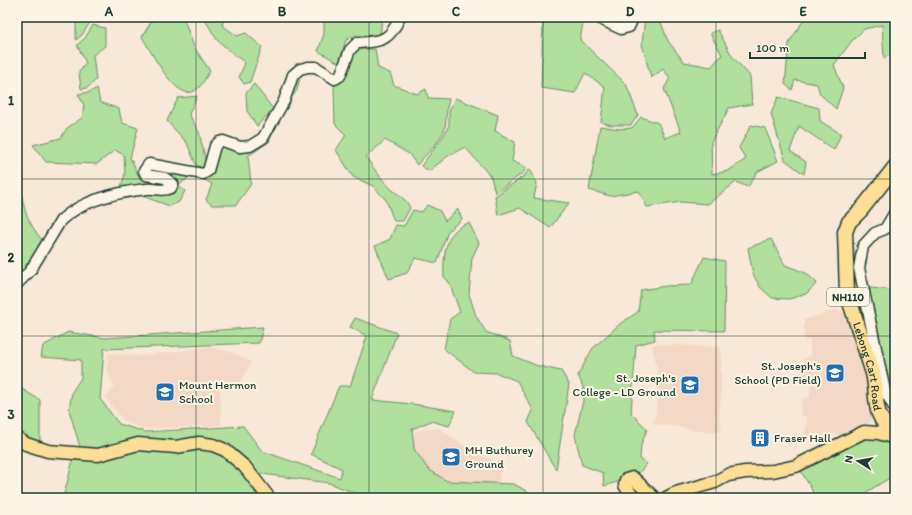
<svg xmlns="http://www.w3.org/2000/svg" width="912" height="515" viewBox="0 0 912 515" font-family="Itim,sans-serif">
	<style>
		.built { fill: #f4d8c6 }
		.green { fill: #b1df9e; stroke: #688e69 }
		.lines { fill: none; stroke-linecap: round; stroke-linejoin: round }
		.minor-casing { stroke: #1f3d34; stroke-width: 13 }
		.major-casing { stroke: #1f3d34; stroke-width: 15 }
		.highway-casing { stroke: #1f3d34; stroke-width: 17 }
		.minor { stroke: #fcf5e5; stroke-width: 10 }
		.major { stroke: #fcde96; stroke-width: 12 }
		.highway { stroke: #fcde96; stroke-width: 14 }
		.grid { fill: none; stroke: #1f3d34; stroke-width: 1; stroke-opacity: 0.55 }
		.labels { text-anchor: middle; dominant-baseline: central; stroke-width: 4; stroke-linejoin: round; paint-order: stroke }
		.shield { fill: #fcf5e5; stroke: #617469; stroke-width: 1 }
		.shield-label { font-size: 11px; font-weight: bold; fill: #1f3d34 }
		.poi-label { font-size: 12px; fill: #1f3d34; stroke: #fcf5e5; text-anchor: start }
		.street-label { font-size: 12px; fill: #1f3d34; stroke: #fcf5e5 }
		.neatline { fill: none; stroke: #1f3d34; stroke-width: 1.5 }
		.grid-label { font-size: 13px; text-anchor: middle; font-weight: bold; fill: #1f3d34 }
	</style>
	<rect width="100%" height="100%" fill="#f8e8d7"/>
	<filter id="ink" filterUnits="userSpaceOnUse"><feTurbulence type="fractalNoise" baseFrequency=".025" numOctaves="2"/><feDisplacementMap in="SourceGraphic" scale="8" xChannelSelector="R" yChannelSelector="G"/><feConvolveMatrix kernelMatrix="1 2 1 2 8 2 1 2 1" color-interpolation-filters="sRGB"/></filter>
	<g filter="url(#ink)">
		<g class="built">
			<polygon points="835,310 846,313 866,371 872,409 870,422 844,434 803,440 808,418 800,414 802,399 810,397 810,377 803,376 803,359 810,356 810,340 804,341 804,320"/>
			<polygon points="652,344 721,347 721,394 719,418 722,431 693,431 687,428 654,424 659,391 659,378"/>
			<polygon points="211,347 237,354 251,362 246,373 238,385 220,386 221,425 144,429 123,420 105,397 115,387 107,371 108,353 140,356"/>
			<polygon points="439,428 463,445 501,465 498,488 451,489 424,473 409,449 415,431"/>
		</g>
		<g class="green">
			<polygon points="76,17 89,17 91,21 82,35 76,40"/>
			<path d="M154 17H183L194 47 210 71C205 78 201 89 192 92 174 98 151 51 142 37Z"/>
			<polygon points="225,17 222,25 237,36 246,33 262,47 250,82 244,84 239,77 245,63 217,40 204,18"/>
			<polygon points="324,17 382,17 380,37 356,35 346,40 339,63 318,51 324,34"/>
			<polygon points="543,17 584,17 580,40 626,84 638,115 631,125 611,125 601,122 605,87 585,73 575,93 541,88"/>
			<polygon points="645,17 659,17 668,41 684,62 711,67 722,55 710,33 718,30 732,56 750,76 752,104 729,108 711,142 712,174 728,171 746,159 739,148 751,125 765,128 778,161 757,172 748,187 736,182 708,204 681,202 647,207 639,191 610,196 589,190 600,126 619,129 632,128 641,117 658,123 665,138 681,132 664,89 670,78 663,69 651,78 642,44"/>
			<polygon points="803,17 895,17 895,51 884,59 882,25 864,29 851,42 834,65 843,88 836,109 820,94 817,84 795,80 792,90 785,84 789,43 803,21"/>
			<polygon points="93,25 105,28 105,46 93,55 96,80 87,88 81,89 79,72 86,63 77,45 85,38"/>
			<path d="M358 49H375L378 68 390 73 394 85 417 94 426 89 428 98 449 99C446 109 447 117 445 127 441 141 426 154 417 165L409 154 385 140 366 157C373 168 381 178 390 188 398 195 406 198 410 208L403 221H394L386 200 373 186 353 177 336 150 346 135 335 124 334 84 342 78 350 52Z"/>
			<polygon points="301,74 297,90 280,114 269,142 248,156 251,184 236,205 212,205 206,200 212,184 199,177 221,147 250,150 296,75"/>
			<polygon points="254,84 273,109 257,126 247,111 246,93"/>
			<path d="M97 88 100 102 119 109 122 123 138 128 130 158C135 165 136 174 141 180L167 182 165 187 152 184 120 190 125 174 124 155 115 150 97 164 46 162 33 145 61 138 67 128 82 118 84 105 78 94 90 92Z"/>
			<polygon points="197,96 189,114 199,132 206,162 202,168 196,165 187,143 167,121 178,98"/>
			<polygon points="778,97 819,108 820,121 841,134 834,150 799,126 790,151 806,162 804,174 785,160 771,114"/>
			<polygon points="455,98 498,115 495,131 515,142 512,161 527,168 523,173 495,193 491,177 465,147 448,156 429,171 421,166 444,135 449,125 449,112"/>
			<path d="M17 152C28 170 19 182 23 201 25 216 34 231 44 242L27 268 17 277Z"/>
			<path d="M150 167 193 174 178 186 185 191 179 202 170 206 139 195 177 186C175 172 160 174 148 172Z"/>
			<polygon points="530,169 537,183 534,198 569,203 550,228 520,208 498,215 495,196 524,176"/>
			<polygon points="427,205 440,211 445,221 458,209 462,219 448,231 437,263 415,258 407,273 389,279 375,246 390,239 396,225 404,226 413,210 422,212"/>
			<path d="M469 223 479 243 472 258 469 294 476 316 486 332 510 341 513 356 538 366 561 371 569 384 556 470 528 422 533 410 517 381 497 373 474 372 444 349 450 319 460 312 449 282 444 277C443 256 445 229 469 223Z"/>
			<polygon points="771,239 785,265 806,273 817,283 806,294 789,299 772,298 760,287 753,274 748,248"/>
			<polygon points="704,257 725,261 724,331 654,330 655,340 636,345 631,413 647,429 641,445 640,459 647,464 637,475 630,471 622,475 617,482 604,486 603,473 582,465 575,435 585,392 578,375 593,348 621,323 638,312 641,290 666,286 691,285"/>
			<polygon points="870,288 895,290 895,402 888,387 870,301"/>
			<polygon points="355,318 397,333 372,400 412,404 456,411 449,426 431,421 412,429 414,449 428,469 447,481 514,484 528,492 526,498 368,498 329,483 255,473 226,448 102,451 80,447 69,410 72,392 81,378 81,360 41,357 43,346 68,332 105,338 263,327 259,343 104,349 100,399 119,424 145,432 243,426 262,451 340,478 342,469 311,454 339,386 350,386 367,336 350,327"/>
			<polygon points="17,386 40,400 40,443 26,439 17,434"/>
			<polygon points="864,435 895,441 895,473 893,476 860,496 861,498 815,498 811,488 799,468"/>
			<path d="M211 448C230 459 244 472 256 490L254 498H63L73 460H101L139 449 178 454Z"/>
		</g>
		<g class="lines">
			<g class="minor-casing">
				<g id="minor">
					<polyline points="600,17 602,20 621,29 629,27 633,18 632,17"/>
					<polyline points="895,212 885,229 875,233 863,246 859,268 885,391 895,409"/>
					<path d="M17 284 30 271 61 220C83 200 118 192 147 189 156 188 163 192 171 188L173 184 165 178 146 175 144 171 149 164 203 174 208 171 215 146 219 142 223 141 240 147 250 146 263 138 284 101 293 75 300 69 308 67H316L335 79 340 76 350 50 357 43C381 41 389 42 400 17"/>
				</g>
			</g>
			<g class="major-casing">
				<g id="major">
					<polyline points="17,438 26,444 48,451 98,455 138,444 176,447 199,443 213,445 225,450 245,467 269,498"/>
					<polyline points="633,498 625,485 626,480 633,478 654,498"/>
					<polyline points="666,498 676,493 715,482 728,475 745,472 773,471 796,466 864,432 879,433 895,438"/>
				</g>
			</g>
			<g class="highway-casing">
				<g id="highway">
					<path id="s1" d="M895 167 861 210 849 222 845 232 847 293 873 373C879 399 870 414 895 434"/>
				</g>
			</g>
			<use href="#minor" class="minor"/>
			<use href="#major" class="major"/>
			<use href="#highway" class="highway"/>
		</g>
	</g>
	<path class="grid" d="M196 17V498M369 17V498M543 17V498M716 17V498M17 179H895M17 336H895"/>
	<defs>
		<g id="school-square" transform="scale(1)"><rect x="-9" y="-9" width="18" height="18" rx="4" fill="#1f6fb2" stroke="#fcf5e5"/><path d="M0-5L7-2L0 1L-7-2ZM-4 1L0 2.5L4 1V4Q0 6-4 4Z" fill="#fff"/></g>
		<g id="building-square" transform="scale(1)"><rect x="-9" y="-9" width="18" height="18" rx="4" fill="#1f6fb2" stroke="#fcf5e5"/><path d="M-4-6H4V6H1V3H-1V6H-4ZM-2.5-4.3h1.7v1.8h-1.7ZM.8-4.3h1.7v1.8H.8ZM-2.5-1h1.7V.8h-1.7ZM.8-1h1.7V.8H.8Z" fill="#fff"/></g>
	</defs>
	<g fill-rule="evenodd">
		<use href="#school-square" x="835" y="373"/>
		<use href="#school-square" x="690" y="385"/>
		<use href="#school-square" x="165" y="392"/>
		<use href="#building-square" x="760" y="438"/>
		<use href="#school-square" x="451" y="457"/>
	</g>
	<g class="labels">
		<rect class="shield" x="827" y="288" width="42" height="18" rx="3"/>
		<g class="shield-label">
			<text x="848" y="297">NH110</text>
		</g>
		<g class="poi-label">
			<text x="821" y="366" text-anchor="end">St. Joseph's<tspan x="821" dy="14">School (PD Field)</tspan></text>
			<text x="676" y="378" text-anchor="end">St. Joseph's<tspan x="676" dy="14">College - LD Ground</tspan></text>
			<text x="179" y="385">Mount Hermon<tspan x="179" dy="14">School</tspan></text>
			<text x="774" y="438">Fraser Hall</text>
			<text x="465" y="450">MH Buthurey<tspan x="465" dy="14">Ground</tspan></text>
		</g>
		<g class="street-label">
			<text stroke="none"><textPath href="#s1" startOffset="220">Lebong Cart Road</textPath></text>
		</g>
	</g>
	<rect width="912" height="515" fill="none" stroke="#fcf5e5" stroke-width="44"/>
	<g transform="translate(858 461) rotate(281)" stroke="#fcf5e5" stroke-width="3" paint-order="stroke">
	<path d="M0-3L7 15L0 10L-7 15Z" fill="#1f3d34"/>
	<text y="-6" font-size="11" font-weight="bold" text-anchor="middle" fill="#1f3d34">N</text>
	</g>
	<path d="M750 52v6h115v-6" fill="none" stroke="#1f3d34" stroke-width="2"/>
	<text x="756" y="52" font-size="12" fill="#1f3d34" stroke="#fcf5e5" stroke-width="3" paint-order="stroke">100 m</text>
	<rect x="22" y="22" width="868" height="471" class="neatline"/>
	<g class="grid-label">
		<text x="109" y="16">A</text>
		<text x="282" y="16">B</text>
		<text x="456" y="16">C</text>
		<text x="630" y="16">D</text>
		<text x="803" y="16">E</text>
		<text x="11" y="105">1</text>
		<text x="11" y="262">2</text>
		<text x="11" y="419">3</text>
	</g>
</svg>
